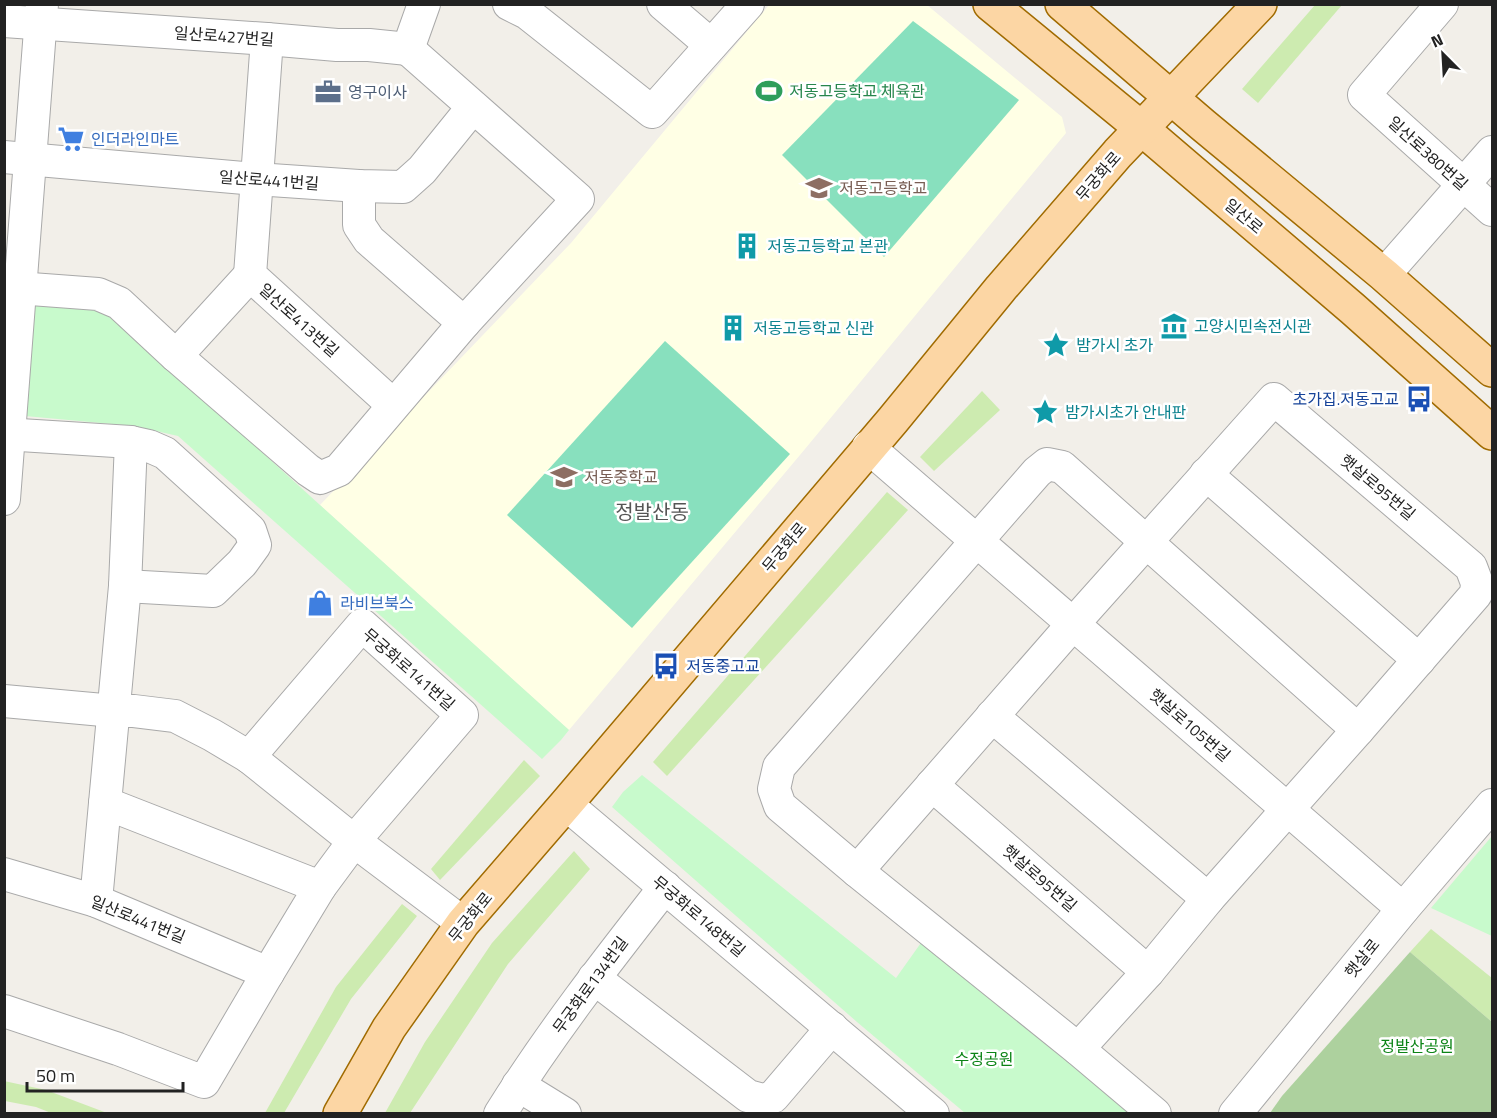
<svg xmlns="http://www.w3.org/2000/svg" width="1497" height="1118" viewBox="0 0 1497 1118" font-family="'Titillium Web','Noto Sans KR',sans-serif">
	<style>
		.education { fill: #ffffe5 }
		.grass { fill: #cdebb0 }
		.forest { fill: #add19e }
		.park { fill: #c8facc }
		.pitch { fill: #88e0be }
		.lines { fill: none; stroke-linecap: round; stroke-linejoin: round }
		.minor-casing { stroke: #a9a9a9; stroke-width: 34 }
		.major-casing { stroke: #a06b00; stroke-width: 36 }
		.minor { stroke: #fff; stroke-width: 32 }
		.major { stroke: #fcd6a4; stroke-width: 33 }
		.labels { text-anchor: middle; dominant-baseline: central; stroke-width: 5; stroke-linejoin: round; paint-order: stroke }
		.street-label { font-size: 16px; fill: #222; stroke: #fff }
		.leisure-label { font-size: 16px; fill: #27864d; stroke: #fff; text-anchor: start }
		.service-label { font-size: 16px; fill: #4e5e75; stroke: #fff; text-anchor: start }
		.shop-label { font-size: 16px; fill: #366cbe; stroke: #fff; text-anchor: start }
		.education-label { font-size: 16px; fill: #785e54; stroke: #fff; text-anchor: start }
		.culture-label { font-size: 16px; fill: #0d838f; stroke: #fff; text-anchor: start }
		.transit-label { font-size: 16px; fill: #164399; stroke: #fff; text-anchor: end }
		.park-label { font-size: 16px; fill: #0c8416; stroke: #fff }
		.quarter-label { font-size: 20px; fill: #555; stroke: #fff }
	</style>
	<rect width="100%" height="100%" fill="#f2efe9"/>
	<polygon class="education" points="769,5 927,5 1062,117 1066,133 805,449 569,730 320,505 571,243"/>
	<g class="grass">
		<polygon points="1315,5 1342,5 1258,103 1242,89"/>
		<polygon points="982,391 1000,410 934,471 920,457"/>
		<polygon points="887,492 908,510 667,776 653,762"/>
		<polygon points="524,760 540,776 440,880 431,869"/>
		<polygon points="574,851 590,869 508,964 410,1113 385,1113 425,1042 492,943"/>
		<polygon points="402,904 417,916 351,999 284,1113 265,1113 336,987"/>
		<polygon points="1431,929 1492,978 1492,1022 1410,952"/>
		<polygon points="4,1081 46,1090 107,1113 51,1113 36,1107 5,1101"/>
	</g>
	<polygon class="forest" points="1410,952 1492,1022 1492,1113 1270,1113 1282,1096"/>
	<g class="park">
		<polygon points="29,303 87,305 115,316 169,368 320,505 569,730 561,740 542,759 178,436 134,426 25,416"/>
		<polygon points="642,775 896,978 923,940 1136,1113 965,1113 857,1022 612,807 623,792"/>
		<polygon points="1492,836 1492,936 1431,908"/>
	</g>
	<g class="pitch">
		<polygon points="913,21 1019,100 884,257 782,155"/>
		<polygon points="665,341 790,454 632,628 507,515"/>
	</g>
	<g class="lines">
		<g class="minor-casing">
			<g id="minor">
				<polyline points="509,4 527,13 652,112 748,4"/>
				<polyline points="663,4 711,45"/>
				<polyline points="1442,4 1364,95 1492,210"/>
				<polyline points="4,21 267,39 337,45 369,45 408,49 424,4"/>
				<polyline points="267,39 250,275 393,405"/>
				<polyline points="4,157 256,179 359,186 403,187 422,170 473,107"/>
				<polyline points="359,186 359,225 369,240 464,323"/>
				<polyline points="1384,275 1492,152"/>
				<polyline points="4,287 98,294 119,303 176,356 308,470 320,478 339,470 464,323 578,199 408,49"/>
				<polyline points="176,356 250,275"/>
				<polyline points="4,434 131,442 149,446 165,453 250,530 255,545 242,563 213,591 125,586"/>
				<polyline points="868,447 1403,909"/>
				<polyline points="1206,474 1419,660"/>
				<polyline points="4,499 42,4"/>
				<polyline points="4,701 114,711 134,711 175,716 212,735 249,757 354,841 463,923"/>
				<polyline points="992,716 1208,899"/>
				<polyline points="932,785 1148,972"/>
				<polyline points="105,803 320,887"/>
				<polyline points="566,804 933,1114"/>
				<polyline points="857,871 1073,624 1274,399 1471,567 1477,583 1476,594 1358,730 1208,899 1148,972 1078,1049"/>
				<polyline points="4,874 96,901 268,973"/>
				<polyline points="96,901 125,586 131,442"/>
				<polyline points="594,978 748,1096 763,1100 773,1097 832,1028"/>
				<polyline points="4,1011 118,1049 204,1082 268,973 320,887 354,841 462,715 362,625 249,757"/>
				<polyline points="518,1085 565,1114"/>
				<path d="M500 1114C550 1034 607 961 665 887"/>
				<polyline points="1155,1114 1078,1049 857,871 780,806 774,789 779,767 1037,472 1047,464 1062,467 1358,730"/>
				<polyline points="1235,1114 1403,909 1492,805"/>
			</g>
		</g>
		<g class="major-casing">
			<g id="major">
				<polyline points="990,4 1141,128 1353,309 1492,433"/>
				<polyline points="1062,4 1203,125 1384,275 1492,370"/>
				<polyline points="340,1114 389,1028 463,923 566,804 893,420 1001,288 1118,153 1260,4"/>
			</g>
		</g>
		<use href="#minor" class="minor"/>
		<use href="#major" class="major"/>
	</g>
	<defs>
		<g id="stadium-bare" transform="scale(2.07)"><path d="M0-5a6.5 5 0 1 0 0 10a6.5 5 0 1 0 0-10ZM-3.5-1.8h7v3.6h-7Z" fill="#2e9e5b" stroke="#fff" stroke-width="2.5" paint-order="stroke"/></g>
		<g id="office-bare" transform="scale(2.07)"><path d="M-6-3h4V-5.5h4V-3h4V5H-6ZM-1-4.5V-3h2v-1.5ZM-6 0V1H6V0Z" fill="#5c6f8a" stroke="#fff" stroke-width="2.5" paint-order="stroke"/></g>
		<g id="supermarket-bare" transform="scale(2.07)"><path d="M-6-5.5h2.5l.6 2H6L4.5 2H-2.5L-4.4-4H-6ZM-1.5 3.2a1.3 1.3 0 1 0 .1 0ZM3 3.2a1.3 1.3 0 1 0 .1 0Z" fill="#3f7fe0" stroke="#fff" stroke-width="2.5" paint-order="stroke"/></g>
		<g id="school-bare" transform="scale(2.07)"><path d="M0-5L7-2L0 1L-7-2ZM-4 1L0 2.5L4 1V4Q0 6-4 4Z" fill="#8d6e63" stroke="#fff" stroke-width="2.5" paint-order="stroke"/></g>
		<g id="building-bare" transform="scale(2.07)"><path d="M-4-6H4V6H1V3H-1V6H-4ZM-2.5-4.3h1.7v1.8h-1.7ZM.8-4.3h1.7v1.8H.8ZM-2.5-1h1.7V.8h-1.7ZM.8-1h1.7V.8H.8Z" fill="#0f9aa8" stroke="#fff" stroke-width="2.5" paint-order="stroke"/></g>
		<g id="museum-bare" transform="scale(2.07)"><path d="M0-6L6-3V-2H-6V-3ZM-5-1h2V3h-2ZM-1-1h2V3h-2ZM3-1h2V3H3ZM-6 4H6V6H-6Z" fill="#0f9aa8" stroke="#fff" stroke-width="2.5" paint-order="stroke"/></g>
		<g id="sight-bare" transform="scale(2.07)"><path d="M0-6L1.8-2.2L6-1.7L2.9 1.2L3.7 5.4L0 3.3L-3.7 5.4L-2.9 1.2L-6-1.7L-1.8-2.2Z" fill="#0f9aa8" stroke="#fff" stroke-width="2.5" paint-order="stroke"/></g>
		<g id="bus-bare" transform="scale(2.07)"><path d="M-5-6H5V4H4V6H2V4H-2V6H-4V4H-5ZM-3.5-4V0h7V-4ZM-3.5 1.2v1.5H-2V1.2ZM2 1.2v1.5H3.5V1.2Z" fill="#1a4fb4" stroke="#fff" stroke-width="2.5" paint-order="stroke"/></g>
		<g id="shop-bare" transform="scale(2.07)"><path d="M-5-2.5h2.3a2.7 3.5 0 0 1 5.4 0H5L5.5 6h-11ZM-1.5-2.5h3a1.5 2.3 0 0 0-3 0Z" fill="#3f7fe0" stroke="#fff" stroke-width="2.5" paint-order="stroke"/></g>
	</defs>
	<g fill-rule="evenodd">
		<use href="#stadium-bare" x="769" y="91"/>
		<use href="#office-bare" x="328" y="92"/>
		<use href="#supermarket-bare" x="71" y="139"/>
		<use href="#school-bare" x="819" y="188"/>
		<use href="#building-bare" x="747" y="246"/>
		<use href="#museum-bare" x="1174" y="326"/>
		<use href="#building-bare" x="733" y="328"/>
		<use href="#sight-bare" x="1056" y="345"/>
		<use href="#bus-bare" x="1419" y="399"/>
		<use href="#sight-bare" x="1045" y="412"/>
		<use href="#school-bare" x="564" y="477"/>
		<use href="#shop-bare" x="320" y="603"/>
		<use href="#bus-bare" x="666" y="666"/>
	</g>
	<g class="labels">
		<g class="street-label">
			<text transform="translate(224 36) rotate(4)">일산로427번길</text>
			<text transform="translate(1428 153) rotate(42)">일산로380번길</text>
			<text transform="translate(1098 176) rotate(-49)">무궁화로</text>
			<text transform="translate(269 180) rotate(4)">일산로441번길</text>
			<text transform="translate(1244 216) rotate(40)">일산로</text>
			<text transform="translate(299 320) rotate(42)">일산로413번길</text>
			<text transform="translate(1378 487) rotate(40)">햇살로95번길</text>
			<text transform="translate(784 547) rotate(-50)">무궁화로</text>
			<text transform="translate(409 669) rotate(41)">무궁화로141번길</text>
			<text transform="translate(1190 725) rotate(41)">햇살로105번길</text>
			<text transform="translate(1040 878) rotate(41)">햇살로95번길</text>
			<text transform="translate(699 916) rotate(40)">무궁화로148번길</text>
			<text transform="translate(470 917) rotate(-51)">무궁화로</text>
			<text transform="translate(138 919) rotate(22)">일산로441번길</text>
			<text transform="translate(1362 958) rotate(-51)">햇살로</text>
			<text transform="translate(590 985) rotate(-54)">무궁화로134번길</text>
		</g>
		<g class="leisure-label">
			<text x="789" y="91">저동고등학교 체육관</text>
		</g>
		<g class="service-label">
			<text x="348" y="92">영구이사</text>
		</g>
		<g class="shop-label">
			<text x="91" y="139">인더라인마트</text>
			<text x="340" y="603">라비브북스</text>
		</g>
		<g class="education-label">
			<text x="839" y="188">저동고등학교</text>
			<text x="584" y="477">저동중학교</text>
		</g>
		<g class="culture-label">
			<text x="767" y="246">저동고등학교 본관</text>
			<text x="1194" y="326">고양시민속전시관</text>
			<text x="753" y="328">저동고등학교 신관</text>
			<text x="1076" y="345">밤가시 초가</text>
			<text x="1065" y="412">밤가시초가 안내판</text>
		</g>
		<g class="transit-label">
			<text x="1399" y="399">초가집.저동고교</text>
			<text x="686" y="666" text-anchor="start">저동중고교</text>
		</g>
		<g class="park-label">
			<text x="1417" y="1046">정발산공원</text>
			<text x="984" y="1059">수정공원</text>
		</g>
		<g class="quarter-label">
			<text x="652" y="511">정발산동</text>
		</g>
	</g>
	<rect width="1497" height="1118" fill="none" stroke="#222222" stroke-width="12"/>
	<g transform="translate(1443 54) rotate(336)" stroke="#ffffff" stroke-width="4.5" paint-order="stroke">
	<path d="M0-4.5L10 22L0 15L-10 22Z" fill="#222222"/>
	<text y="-9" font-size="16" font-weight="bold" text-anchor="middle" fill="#222222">N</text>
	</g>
	<path d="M27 1082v9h156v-9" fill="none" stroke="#222222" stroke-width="3"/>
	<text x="36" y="1082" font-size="18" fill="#222222" stroke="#ffffff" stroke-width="4.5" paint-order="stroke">50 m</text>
</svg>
